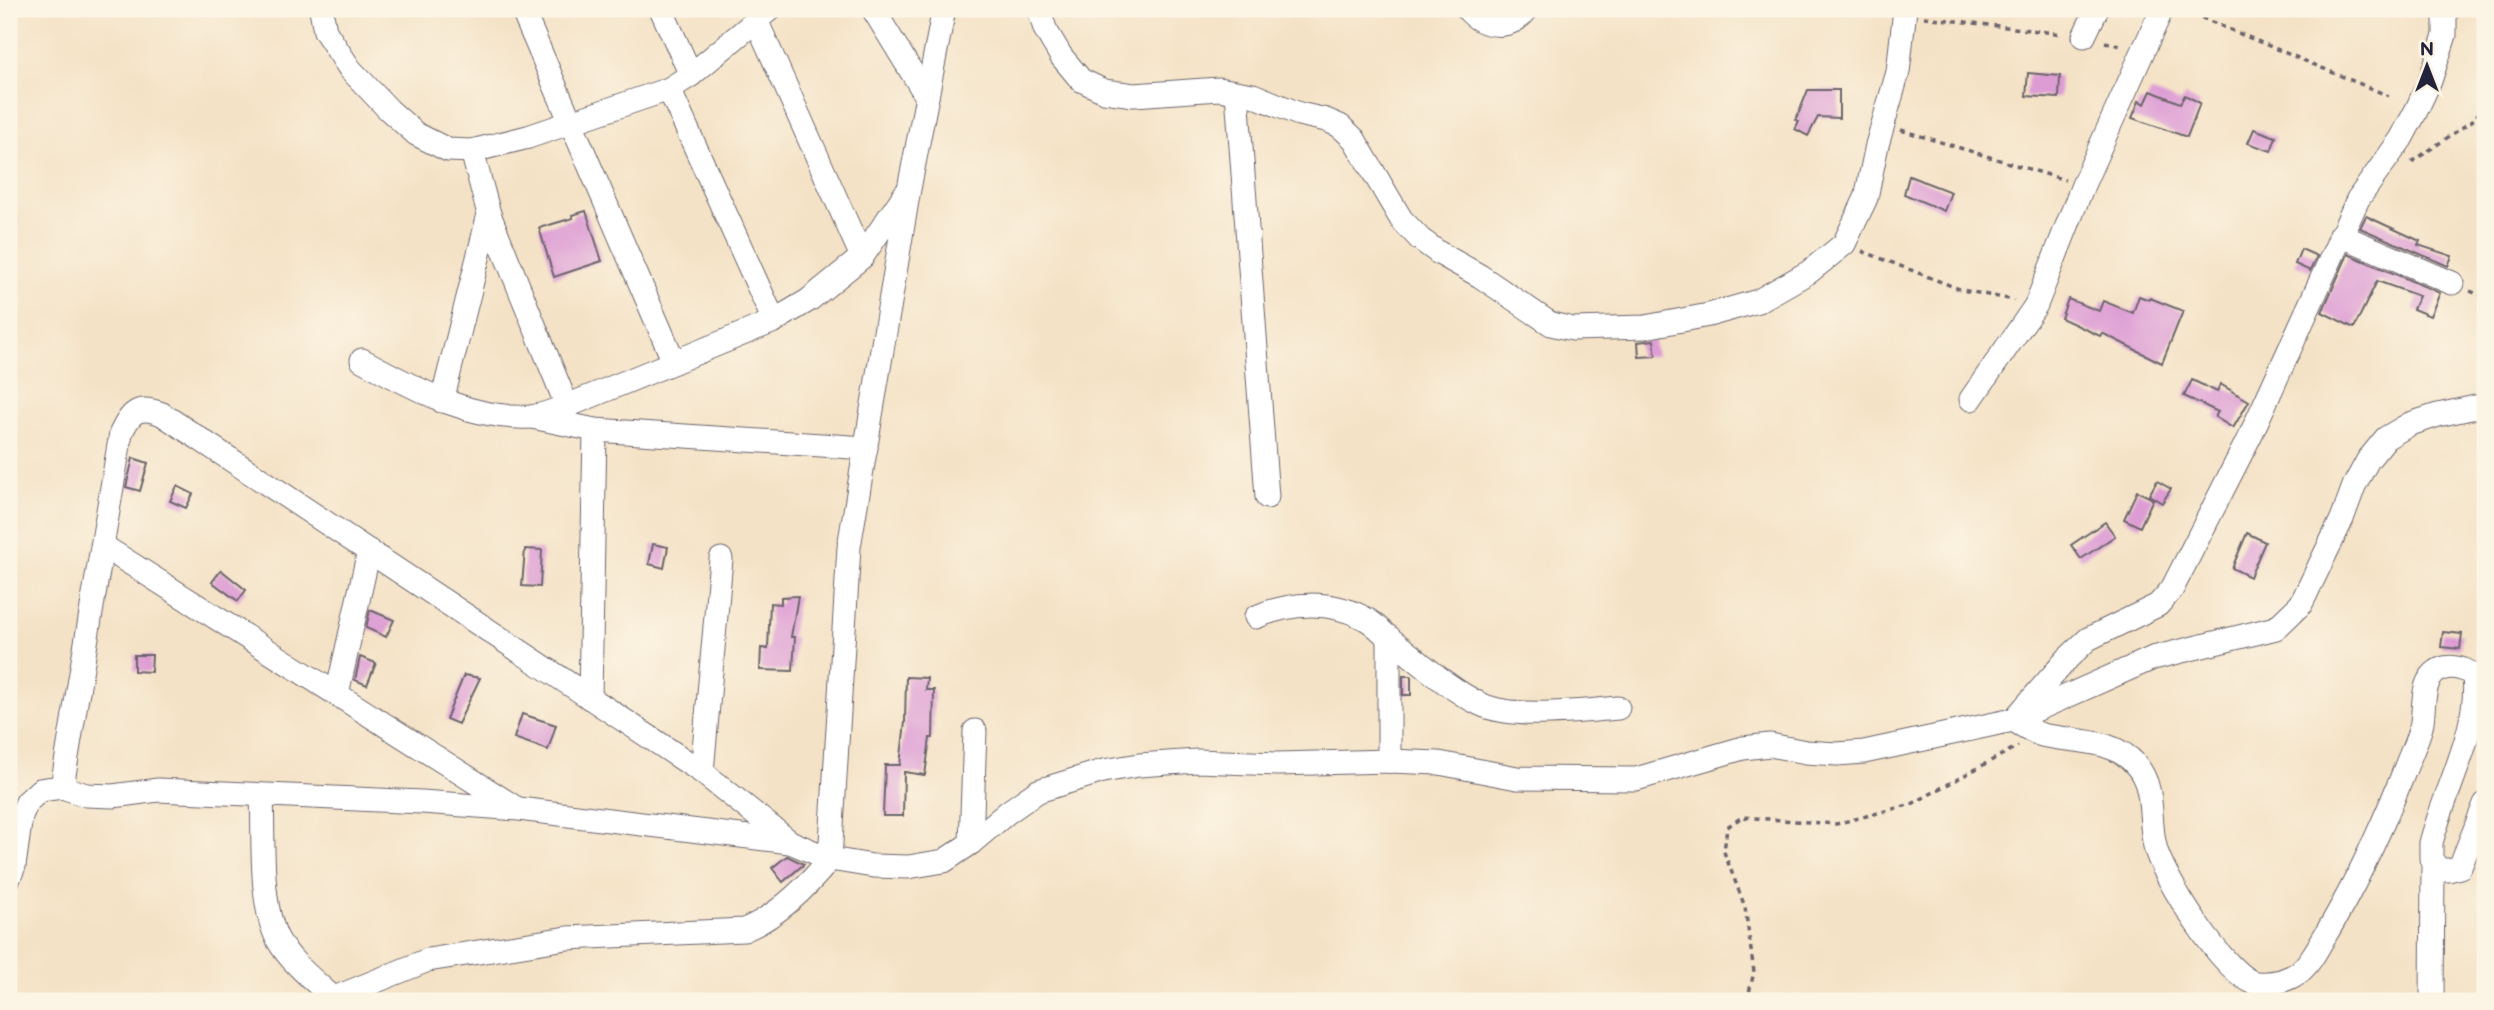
<svg xmlns="http://www.w3.org/2000/svg" width="2494" height="1010" viewBox="0 0 2494 1010" font-family="'Balsamiq Sans',sans-serif">
	<style>
		.building { fill: #dd9dd4 }
		.lines { fill: none; stroke-linecap: round; stroke-linejoin: round }
		.street-casing { stroke: #6c656c; stroke-width: 25 }
		.path { stroke: #6c656c; stroke-width: 3.5; stroke-dasharray: 5 5; stroke-linecap: butt }
		.street { stroke: #fff; stroke-width: 23 }
	</style>
	<rect width="100%" height="100%" fill="#fcf5e5"/>
	<filter id="ink" filterUnits="userSpaceOnUse"><feTurbulence type="fractalNoise" baseFrequency=".0143" numOctaves="2"/><feDisplacementMap in="SourceGraphic" scale="14" xChannelSelector="R" yChannelSelector="G"/><feConvolveMatrix kernelMatrix="1 2 1 2 8 2 1 2 1" color-interpolation-filters="sRGB"/></filter>
	<filter id="wash" filterUnits="userSpaceOnUse"><feTurbulence type="fractalNoise" baseFrequency=".00686" numOctaves="4" result="noise"/><feDisplacementMap in="SourceGraphic" scale="28" xChannelSelector="R" yChannelSelector="G"/><feGaussianBlur stdDeviation="1.57" result="paint"/><feColorMatrix in="noise" values="0 0 0 0 0 0 0 0 0 0 0 0 0 0 0 0 0 1.4 0 .05"/><feComposite in="paint" operator="in"/></filter>
	<g filter="url(#wash)">
		<rect width="100%" height="100%" fill="#f4e2c6"/>
		<g id="blocks">
			<g class="building">
				<polygon points="2028,73 2060,76 2059,98 2026,96"/>
				<polygon points="1808,90 1839,90 1839,118 1818,117 1808,136 1795,129 1799,121 1796,120"/>
				<polygon points="2151,91 2180,103 2185,95 2200,103 2187,137 2132,118 2139,101 2145,104"/>
				<polygon points="2254,129 2276,137 2271,151 2248,143"/>
				<polygon points="1909,176 1951,192 1944,211 1904,194"/>
				<polygon points="586,211 602,261 554,277 539,228 573,218 572,215"/>
				<polygon points="2366,216 2420,241 2418,245 2452,256 2448,266 2360,228"/>
				<polygon points="2301,249 2317,256 2310,271 2295,264"/>
				<polygon points="2348,254 2440,293 2430,316 2413,309 2419,296 2377,281 2354,328 2322,312"/>
				<polygon points="2139,296 2149,300 2150,298 2183,311 2162,363 2102,333 2100,336 2061,318 2068,299 2099,311 2103,301 2133,313"/>
				<polygon points="1654,340 1656,356 1639,357 1638,342"/>
				<polygon points="2192,380 2217,392 2220,384 2249,401 2233,428 2215,417 2218,412 2184,396"/>
				<polygon points="133,458 148,463 140,491 126,487"/>
				<polygon points="2157,481 2171,489 2162,503 2149,495"/>
				<polygon points="177,486 193,494 186,508 170,501"/>
				<polygon points="2137,491 2153,499 2140,527 2124,519"/>
				<polygon points="2105,522 2115,536 2081,559 2071,545"/>
				<polygon points="2247,533 2265,542 2250,577 2232,568"/>
				<polygon points="653,544 668,547 664,568 649,564"/>
				<polygon points="525,549 542,550 540,587 522,586"/>
				<polygon points="221,570 246,590 238,601 212,582"/>
				<polygon points="798,596 791,637 795,637 793,671 760,670 761,648 768,649 770,603 781,604 781,597"/>
				<polygon points="370,610 394,620 386,637 366,628"/>
				<polygon points="2443,632 2462,634 2460,649 2441,647"/>
				<polygon points="134,655 152,655 151,672 134,671"/>
				<polygon points="360,657 376,663 367,685 355,680"/>
				<polygon points="464,675 480,678 458,724 446,719"/>
				<rect x="1403" y="676" width="8" height="19"/>
				<polygon points="906,677 927,678 926,690 934,690 933,738 930,738 925,775 904,772 903,816 883,816 885,765 900,765 905,722"/>
				<polygon points="522,714 556,725 548,750 514,738"/>
				<polygon points="787,856 804,864 783,882 772,868"/>
			</g>
		</g>
	</g>
	<g filter="url(#ink)">
		<use href="#blocks" fill-opacity="0" stroke="#6c656c" stroke-width="2"/>
		<g class="lines">
			<g class="street-casing">
				<g id="street">
					<polyline points="321,9 325,31 350,69 389,110 416,134 448,150 472,151 528,137 669,89 691,75 770,9"/>
					<polyline points="522,9 674,362"/>
					<polyline points="661,9 691,75"/>
					<polyline points="873,9 927,97"/>
					<polyline points="1039,9 1045,29 1061,56 1081,80 1104,91 1134,95 1219,89 1253,95 1299,114 1326,120 1340,126 1354,139 1401,219 1420,239 1439,253 1480,276 1551,324 1573,329 1645,327 1709,315 1758,301 1809,272 1844,244 1866,198 1877,145 1898,72 1905,9"/>
					<path d="M1467 9C1483 28 1512 31 1527 9"/>
					<polyline points="757,22 862,257"/>
					<polyline points="2084,36 2097,9"/>
					<polyline points="669,89 774,321"/>
					<polyline points="1237,93 1267,497"/>
					<polyline points="472,151 489,214 567,406"/>
					<polyline points="2340,235 2452,283"/>
					<path d="M362 360C415 388 468 420 530 417 542 416 555 410 567 406L774 321 809 300 862 257 905 194"/>
					<polyline points="1971,399 2036,305 2083,185 2162,9"/>
					<polyline points="442,401 489,214"/>
					<polyline points="532,417 595,430 866,448"/>
					<polyline points="103,546 516,808"/>
					<path d="M1256 617C1291 602 1330 600 1364 618 1373 622 1381 631 1389 638 1418 660 1447 688 1480 704 1513 720 1581 711 1618 708"/>
					<polyline points="337,694 369,551"/>
					<polyline points="590,698 595,430"/>
					<polyline points="2018,715 2068,658 2088,639 2158,605 2172,589 2251,434 2358,199 2401,139 2416,111 2430,81 2445,35 2445,9"/>
					<path d="M2013 720C2022 725 2032 732 2042 735 2072 742 2114 738 2136 765 2156 788 2148 819 2155 846 2161 875 2228 981 2257 983 2271 984 2286 981 2298 973 2309 965 2316 951 2323 939 2354 888 2380 832 2402 777 2408 760 2416 744 2421 727 2425 712 2421 688 2432 676 2443 663 2462 666 2474 676 2480 729 2444 792 2431 843V859L2439 870H2449L2460 867 2485 804"/>
					<polyline points="1389,761 1389,637"/>
					<polyline points="702,772 721,559"/>
					<path d="M62 787 121 433C131 411 139 405 162 414L702 772 790 842"/>
					<path d="M262 796C264 837 259 904 278 940 291 963 315 981 334 999"/>
					<polyline points="971,843 975,731"/>
					<polyline points="9,878 14,866 21,816 27,802 40,790 62,787 86,795 113,796 158,790 422,802 519,809 790,842 830,859 873,866 908,867 944,861 971,843 1008,812 1038,791 1103,771 1139,765 1197,761 1278,764 1389,761 1439,763 1517,778 1636,779 1743,748 1770,745 1806,752 1837,754 1864,752 2013,720 2153,658 2276,628 2301,604 2342,519 2354,486 2368,460 2386,438 2410,424 2438,415 2485,405"/>
					<path d="M327 1001 428 960 567 938 744 930C778 916 807 887 830 859L849 547 909 189 944 9"/>
					<polyline points="2432,1001 2433,865"/>
				</g>
			</g>
			<g class="path">
				<polyline points="2183,10 2389,96"/>
				<polyline points="1924,17 2063,34"/>
				<polyline points="2105,42 2124,47"/>
				<polyline points="1901,130 2065,180"/>
				<polyline points="2412,162 2476,118 2485,95"/>
				<polyline points="1862,251 1962,290 2014,300"/>
				<polyline points="2470,291 2485,297"/>
				<polyline points="1747,1001 1754,972 1745,907 1724,852 1727,827 1742,817 1836,824 1912,804 2018,746"/>
			</g>
			<use href="#street" class="street"/>
		</g>
	</g>
	<rect width="2494" height="1010" fill="none" stroke="#fcf5e5" stroke-width="35"/>
	<g transform="translate(2427 66)" stroke="#fcf5e5" stroke-width="5" paint-order="stroke">
	<path d="M0-5L12 26L0 18L-12 26Z" fill="#22223b"/>
	<text y="-10" font-size="19" font-weight="bold" text-anchor="middle" fill="#22223b">N</text>
	</g>
</svg>
